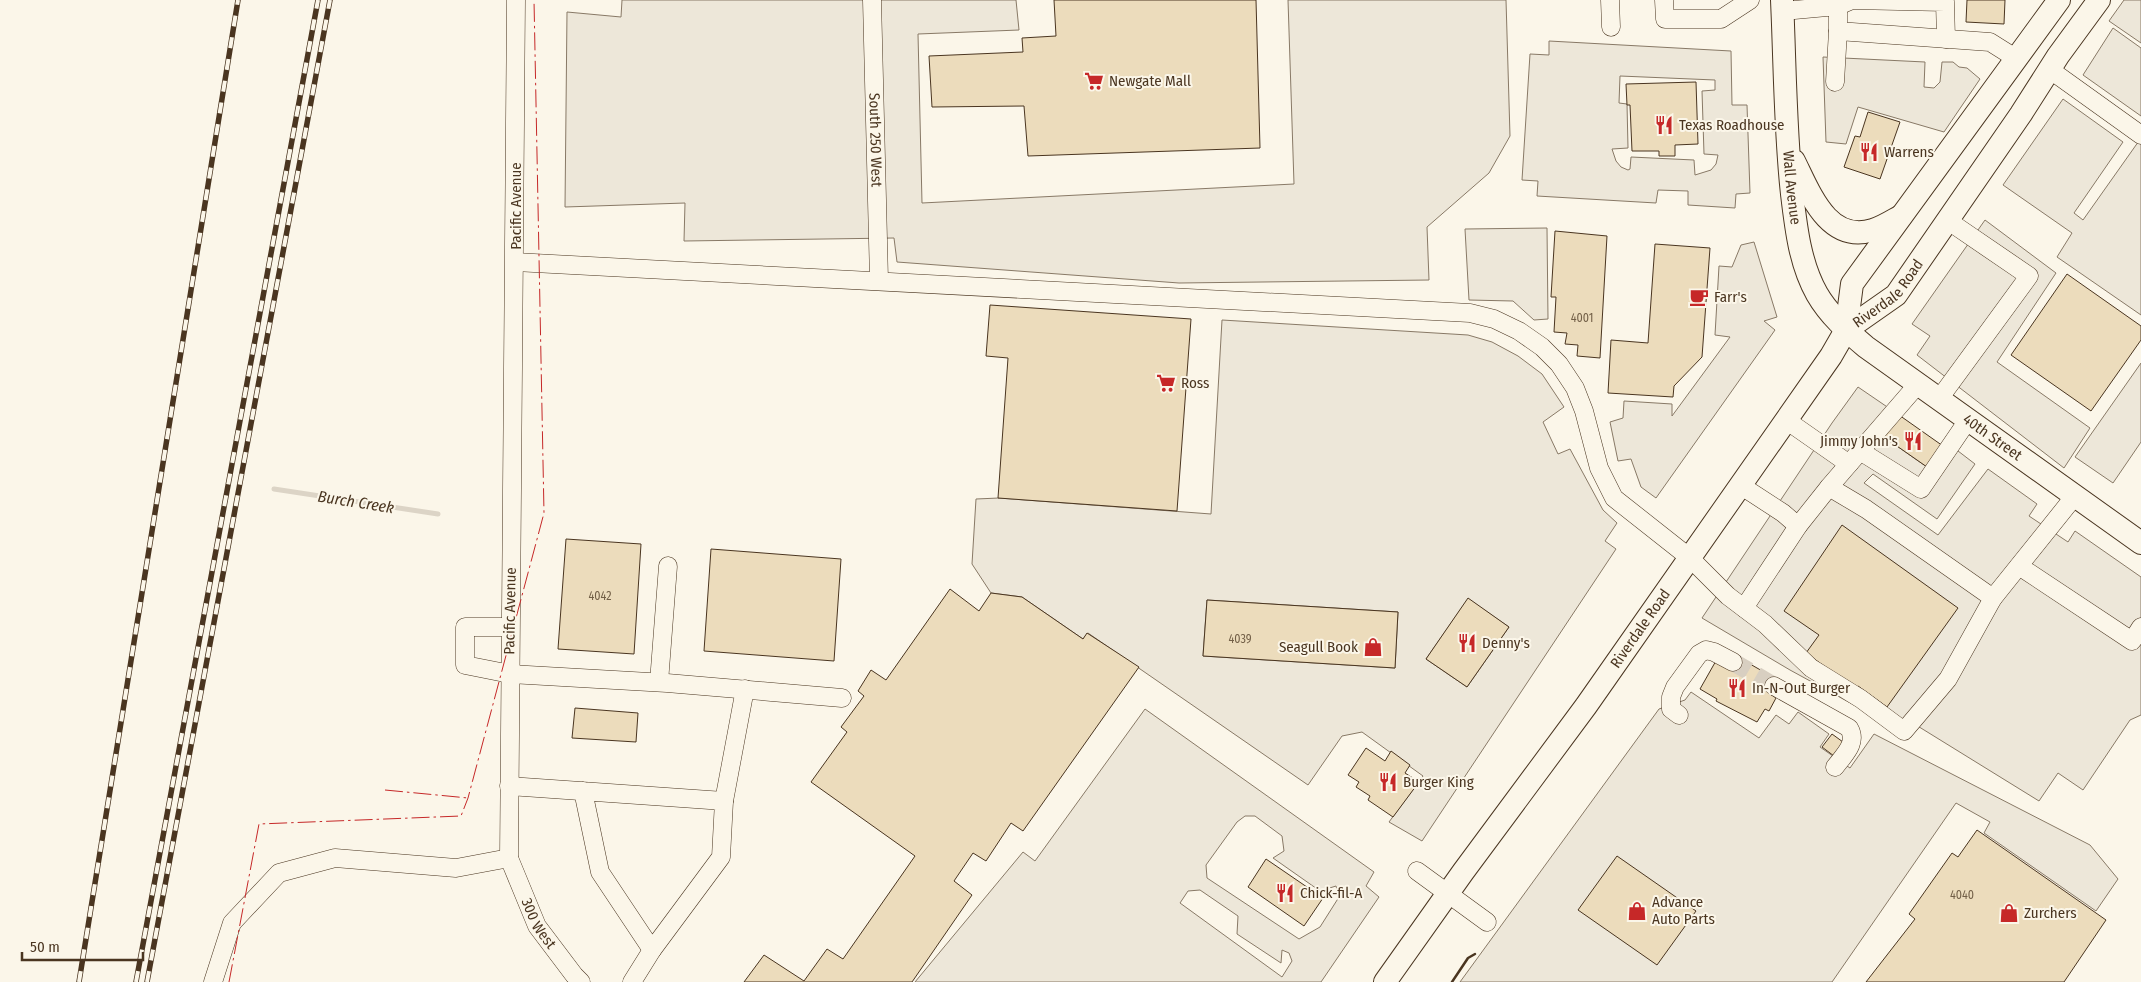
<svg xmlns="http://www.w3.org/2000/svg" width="2141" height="982" viewBox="0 0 2141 982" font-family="'Fira Sans Condensed',sans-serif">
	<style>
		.parking { fill: #ede7d9; stroke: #887966; fill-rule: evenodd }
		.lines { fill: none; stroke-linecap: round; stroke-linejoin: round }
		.stream { stroke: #dcd4c6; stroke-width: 5 }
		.building { fill: #ecdcbc; stroke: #4a3520 }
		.minor-tunnel { stroke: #d8cfc1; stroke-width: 18; stroke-dasharray: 18 9; stroke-linecap: butt }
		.minor-casing { stroke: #4a3520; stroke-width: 19 }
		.major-casing { stroke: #4a3520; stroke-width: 24 }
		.minor { stroke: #fbf6e9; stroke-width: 18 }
		.major { stroke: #fbf6e9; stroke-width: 22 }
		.rail-casing { stroke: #4a3520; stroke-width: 5.5 }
		.rail { stroke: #fbf6e9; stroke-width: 4; stroke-dasharray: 11; stroke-linecap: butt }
		.wall { stroke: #4a3520; stroke-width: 2.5 }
		.power { stroke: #c62828; stroke-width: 1; stroke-dasharray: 18 4 2.5 4; stroke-linecap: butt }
		.labels { text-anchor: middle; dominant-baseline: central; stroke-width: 4; stroke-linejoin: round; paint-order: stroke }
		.number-label { font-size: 12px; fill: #725f47 }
		.poi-label { font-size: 15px; fill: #4a3520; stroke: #fbf6e9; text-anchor: start }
		.street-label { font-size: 15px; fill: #4a3520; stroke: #fbf6e9 }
		.water-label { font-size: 16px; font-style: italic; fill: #4a3520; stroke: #fbf6e9 }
	</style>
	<rect width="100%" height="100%" fill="#fbf6e9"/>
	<g class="parking">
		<polygon points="622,0 1016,0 1019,30 918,34 922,203 1294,184 1288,0 1506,0 1510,136 1489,173 1427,227 1429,280 1179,283 897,262 894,238 684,241 685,203 565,207 567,12 621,17"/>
		<polygon points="2124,0 2141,0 2141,43 2109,21"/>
		<polygon points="2113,28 2141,48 2141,116 2083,75"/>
		<path d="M1549 41 1731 51 1732 105H1747L1750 193 1736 194 1735 208 1688 205V191L1658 190 1656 203 1537 196 1538 181 1522 180 1530 54 1549 55ZM1620 76 1715 80V90L1702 91 1704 154 1718 155 1716 164 1711 170 1695 175 1694 160 1631 157 1630 169 1628 170 1621 167 1616 161 1612 149 1628 148 1627 104 1619 103Z"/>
		<polygon points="1823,57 1925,62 1924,87 1934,88 1940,82 1942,62 1953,62 1959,67 1967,68 1980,79 1944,132 1858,107 1846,144 1826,142"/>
		<polygon points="2063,99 2123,142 2074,213 2083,220 2141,138 2141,315 2057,257 2072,233 2003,185"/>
		<polygon points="1985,220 2056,273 1997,362 2090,428 2064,468 1917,355 1930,336 1912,324"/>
		<polygon points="1547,228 1548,319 1534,320 1513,301 1469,300 1465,229"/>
		<polygon points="1754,242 1777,317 1764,321 1775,330 1656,498 1641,487 1631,459 1618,461 1610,422 1623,418 1624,401 1672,404 1672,416 1730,337 1715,335 1719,266 1732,267 1741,245"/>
		<path d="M1222 320 1468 335 1492 342 1518 356 1542 374 1564 407 1543 422 1558 454 1570 449 1603 510 1617 523 1605 541 1616 549 1422 841 1389 822 1423 776 1362 732 1342 736 1308 785 1088 633 1083 639 1022 597 991 593 972 564 976 499 999 498 1211 514ZM1468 599 1509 627 1467 687 1426 659ZM1207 600 1398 612 1395 668 1203 656Z"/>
		<polygon points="2141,363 2141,442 2113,483 2075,457"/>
		<polygon points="1858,387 1899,415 1884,437 1927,467 1945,441 1975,464 1937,519 1873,474 1864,483 1938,535 1988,469 2037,504 2029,516 2068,542 2075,531 2141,577 2141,715 2130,720 2083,790 2058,773 2039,801 1916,725 1909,735 1790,670 1702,618 1832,423"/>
		<polygon points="1691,692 1759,738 1776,715 1789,724 1798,712 1829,734 1820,747 1850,768 1874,734 2090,845 2118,879 2096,911 1984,833 1990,822 1956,803 1832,982 1460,982 1659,709 1685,700"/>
		<path d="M1145 709 1374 872 1366 886 1379 897 1321 982H915L1023 852 1035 861ZM1245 816H1255L1282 836 1284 851 1273 858 1320 891 1336 886 1339 897 1320 927 1299 939 1207 878 1206 865 1237 822ZM1200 890 1238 916 1237 934 1281 963 1282 950 1289 953 1292 961 1282 977 1180 903 1188 891Z"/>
	</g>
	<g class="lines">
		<polyline class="stream" points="274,489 438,514"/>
	</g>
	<g class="building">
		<polygon points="1054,0 1256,0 1260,148 1028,156 1024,106 932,107 929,56 1023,52 1022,38 1056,36"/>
		<polygon points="1967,0 2005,0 2004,24 1966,22"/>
		<polygon points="1696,82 1698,144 1675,145 1675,156 1659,156 1659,151 1632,151 1630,105 1627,105 1626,84"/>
		<polygon points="1868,112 1900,122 1880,179 1844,167 1855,136 1860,137"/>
		<polygon points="1555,231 1607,236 1600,358 1577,356 1578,345 1565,344 1567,333 1554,332 1556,297 1551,297"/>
		<polygon points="1655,244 1710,248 1702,357 1674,386 1673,397 1608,393 1611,340 1648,343"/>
		<polygon points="2067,274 2141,326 2141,340 2091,411 2011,355"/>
		<polygon points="990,305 1191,319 1177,511 998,498 1008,358 986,356"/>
		<polygon points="1899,415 1943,446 1927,467 1884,437"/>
		<polygon points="1842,525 1958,608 1887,707 1858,686 1856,689 1806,653 1819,635 1784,611"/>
		<polygon points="566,539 641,544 634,654 558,649"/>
		<polygon points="711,549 841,559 834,661 704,651"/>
		<polygon points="950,589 979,611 991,593 1022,597 1083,639 1087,633 1139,667 1023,831 1011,823 986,861 973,853 954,881 972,895 912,982 744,982 764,955 804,981 827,949 843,959 915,856 811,782 847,732 841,727 864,696 858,691 871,670 886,680"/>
		<polygon points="1468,598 1509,627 1467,687 1426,659"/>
		<polygon points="1207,600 1398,612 1395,668 1203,656"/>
		<polygon points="1736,656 1778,680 1770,694 1776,698 1769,711 1765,709 1757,722 1716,701 1717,699 1700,689 1717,659"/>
		<polygon points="575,708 638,713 636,742 572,738"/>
		<polygon points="1832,734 1843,742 1834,756 1822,747"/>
		<polygon points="1366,748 1385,761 1391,751 1410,765 1405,773 1419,782 1393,817 1368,800 1370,796 1356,787 1359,782 1348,775"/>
		<polygon points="1977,830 2106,920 2064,982 1866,982 1915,919 1909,914 1952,853 1958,857"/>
		<polygon points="1617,856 1696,911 1657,965 1578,910"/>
		<polygon points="1266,859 1323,898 1304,926 1248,887"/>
	</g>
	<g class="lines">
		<polyline class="minor-tunnel" points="1733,662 1774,686"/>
		<g class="minor-casing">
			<g id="minor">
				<path id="s1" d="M516 0 509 858 537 926 574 975 581 982"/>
				<path id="s2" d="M872 0 879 280"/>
				<polyline points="1610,0 1611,27"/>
				<polyline points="1664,0 1665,19 1721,19 1750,0"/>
				<polyline points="1838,0 1838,6 1852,0 1945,2 1946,39"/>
				<polyline points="1783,11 1838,6 1838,31 1990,42 2017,59"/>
				<polyline points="2049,69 2141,135"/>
				<polyline points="1835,82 1838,31"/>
				<polyline points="515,262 1470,313 1494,319 1519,331 1542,347 1559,364 1575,388 1584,411 1599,468 1614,498 1690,558 1728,596 1765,624 1811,668 1861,699 1904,731 1948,679 1993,598 1866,509 1829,487 1798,526 1783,513 1740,485"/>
				<polyline points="1939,399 2029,276 1947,220"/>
				<polyline points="1786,420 1849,464"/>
				<polyline points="1860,451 1921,489 1968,420"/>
				<polyline points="1829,487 1918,384"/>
				<polyline points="2019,566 2132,641 2141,627"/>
				<polyline points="1993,598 2074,497"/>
				<polyline points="1744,608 1798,526"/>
				<polyline points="510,627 465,627 465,665 510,674 667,683 842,698"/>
				<polyline points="659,682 668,566"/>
				<path d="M1774 686 1849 728C1858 743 1844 755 1835 767"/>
				<polyline points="1679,715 1671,709 1671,697 1675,687 1699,654 1706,650 1714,652 1733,662"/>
				<polyline points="509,786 724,801 721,857 652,950 600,872 583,791"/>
				<polyline points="724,801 745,689"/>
				<polyline points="1417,871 1487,922"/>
				<polyline points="213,982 232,923 279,873 335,858 456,868 509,858"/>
				<polyline points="632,982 652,950"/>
			</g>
		</g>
		<g class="major-casing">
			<g id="major">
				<path id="s3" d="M1782 0C1785 65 1785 130 1792 194 1796 228 1800 264 1817 294 1829 315 1848 332 1866 347L2141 543"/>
				<path d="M1794 161C1810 193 1828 244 1873 230 1883 227 1892 221 1901 216"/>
				<polyline points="1846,330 1852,284 2059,0"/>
				<path id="s4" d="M1385 982 1463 872 1586 706 1831 356 1846 330 1896 295 2021 114 2058 56 2099 0"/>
			</g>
		</g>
		<use href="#minor" class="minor"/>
		<use href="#major" class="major"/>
		<g class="rail-casing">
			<g id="rail">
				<polyline points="79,982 238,0"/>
				<polyline points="136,982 318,0"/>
				<polyline points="147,982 330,0"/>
			</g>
		</g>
		<use href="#rail" class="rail"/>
		<polyline class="wall" points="1452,982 1468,958 1475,954"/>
		<g class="power">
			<polyline points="385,790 468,798"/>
			<polyline points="229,982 259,824 461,816 468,798 544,513 534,0"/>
		</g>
	</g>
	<defs>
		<g id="supermarket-bare" transform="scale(1.5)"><path d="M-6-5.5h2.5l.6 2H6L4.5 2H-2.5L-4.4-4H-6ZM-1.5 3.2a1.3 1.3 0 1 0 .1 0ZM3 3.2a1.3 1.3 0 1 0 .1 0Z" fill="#c62828" stroke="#fbf6e9" stroke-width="2.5" paint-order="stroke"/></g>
		<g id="restaurant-bare" transform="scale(1.5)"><path d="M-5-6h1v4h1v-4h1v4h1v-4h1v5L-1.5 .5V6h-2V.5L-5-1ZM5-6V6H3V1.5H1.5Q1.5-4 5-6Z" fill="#c62828" stroke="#fbf6e9" stroke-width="2.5" paint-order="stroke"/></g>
		<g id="cafe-bare" transform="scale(1.5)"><path d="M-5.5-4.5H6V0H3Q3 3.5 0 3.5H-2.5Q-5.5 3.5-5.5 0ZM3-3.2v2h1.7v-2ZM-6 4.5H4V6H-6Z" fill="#c62828" stroke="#fbf6e9" stroke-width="2.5" paint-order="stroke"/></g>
		<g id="shop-bare" transform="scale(1.5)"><path d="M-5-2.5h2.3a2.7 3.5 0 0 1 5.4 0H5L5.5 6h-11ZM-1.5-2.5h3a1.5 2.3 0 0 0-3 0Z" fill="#c62828" stroke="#fbf6e9" stroke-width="2.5" paint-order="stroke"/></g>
	</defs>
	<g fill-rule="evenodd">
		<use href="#supermarket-bare" x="1094" y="81"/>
		<use href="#restaurant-bare" x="1664" y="125"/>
		<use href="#restaurant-bare" x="1869" y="152"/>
		<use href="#cafe-bare" x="1699" y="297"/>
		<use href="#supermarket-bare" x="1166" y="383"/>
		<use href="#restaurant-bare" x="1913" y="441"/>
		<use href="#restaurant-bare" x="1467" y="643"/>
		<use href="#shop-bare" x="1373" y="647"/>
		<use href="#restaurant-bare" x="1737" y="688"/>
		<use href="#restaurant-bare" x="1388" y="782"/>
		<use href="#restaurant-bare" x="1285" y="893"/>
		<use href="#shop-bare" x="1637" y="911"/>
		<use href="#shop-bare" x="2009" y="913"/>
	</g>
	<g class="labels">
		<g class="number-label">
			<text x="1582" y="318">4001</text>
			<text x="600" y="596">4042</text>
			<text x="1240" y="639">4039</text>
			<text x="1962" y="895">4040</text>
		</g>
		<g class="poi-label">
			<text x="1109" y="81">Newgate Mall</text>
			<text x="1679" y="125">Texas Roadhouse</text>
			<text x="1884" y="152">Warrens</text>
			<text x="1714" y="297">Farr's</text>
			<text x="1181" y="383">Ross</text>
			<text x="1898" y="441" text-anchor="end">Jimmy John's</text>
			<text x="1482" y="643">Denny's</text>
			<text x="1358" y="647" text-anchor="end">Seagull Book</text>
			<text x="1752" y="688">In-N-Out Burger</text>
			<text x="1403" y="782">Burger King</text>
			<text x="1300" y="893">Chick-fil-A</text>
			<text x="1652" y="902">Advance<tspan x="1652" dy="17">Auto Parts</tspan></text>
			<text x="2024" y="913">Zurchers</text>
		</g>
		<g class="street-label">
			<text stroke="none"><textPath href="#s2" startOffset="140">South 250 West</textPath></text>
			<text stroke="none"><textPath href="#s3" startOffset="188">Wall Avenue</textPath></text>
			<text transform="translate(516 206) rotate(-90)">Pacific Avenue</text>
			<text stroke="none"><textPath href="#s4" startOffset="855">Riverdale Road</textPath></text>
			<text stroke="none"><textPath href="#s3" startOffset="526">40th Street</textPath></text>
			<text transform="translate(510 611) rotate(-89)">Pacific Avenue</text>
			<text stroke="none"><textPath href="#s4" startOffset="436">Riverdale Road</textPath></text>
			<text stroke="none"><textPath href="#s1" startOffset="930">300 West</textPath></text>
		</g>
		<g class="water-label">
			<text transform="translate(356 502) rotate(9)">Burch Creek</text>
		</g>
	</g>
	<path d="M22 952v8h121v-8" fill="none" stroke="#4a3520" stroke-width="2.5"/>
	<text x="30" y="952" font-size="15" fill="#4a3520" stroke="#fbf6e9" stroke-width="4" paint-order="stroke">50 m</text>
</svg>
